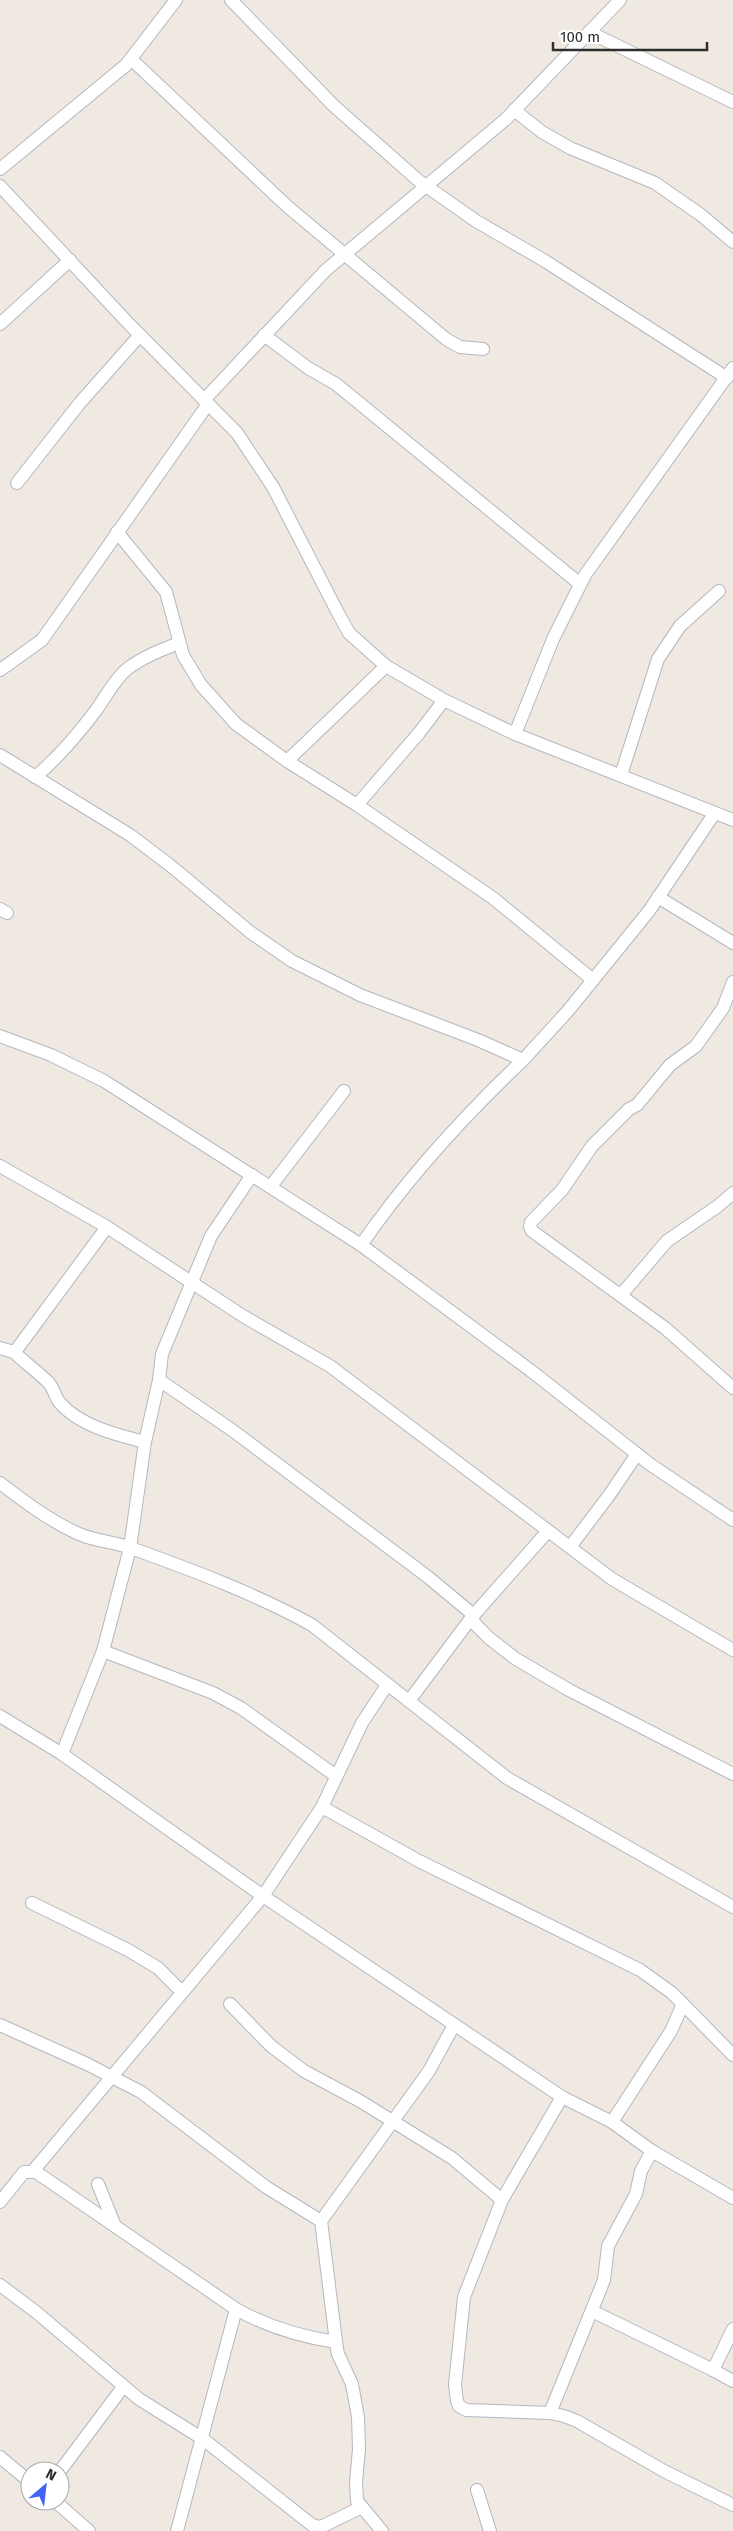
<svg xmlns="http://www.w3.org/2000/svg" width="733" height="2531" viewBox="0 0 733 2531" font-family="'Fira Sans',sans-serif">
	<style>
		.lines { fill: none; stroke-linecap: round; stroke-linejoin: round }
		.minor-casing { stroke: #b4b7c1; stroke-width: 14 }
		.minor { stroke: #fff; stroke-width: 12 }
	</style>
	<rect width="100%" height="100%" fill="#efe9e1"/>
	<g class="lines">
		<g class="minor-casing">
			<g id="minor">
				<polyline points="231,0 334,106 419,181 476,221 545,261 727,378"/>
				<polyline points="589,32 733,102"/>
				<polyline points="131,59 288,207 446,339 460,347 483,349"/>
				<polyline points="514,110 542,132 570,148 655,183 701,215 733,242"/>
				<polyline points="0,169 126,65 176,0"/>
				<polyline points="0,186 129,324 237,433 273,487 338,613 349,633 386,666 444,700 515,734 733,820"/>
				<polyline points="0,324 70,260"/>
				<polyline points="264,335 308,368 336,384 580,584"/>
				<polyline points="204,400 326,270 506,119 620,0"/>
				<polyline points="17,483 79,404 140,335"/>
				<polyline points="117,532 166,592 183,655 201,685 236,724 287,761 357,805 493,898 593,980"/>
				<polyline points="0,670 42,640 208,404"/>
				<polyline points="515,734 553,639 585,575 733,368"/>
				<polyline points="0,755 130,835 171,866 250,932 292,961 360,995 478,1040 523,1060 567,1012 649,911 714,814"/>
				<polyline points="287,761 386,666"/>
				<polyline points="621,775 658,659 680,626 719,591"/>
				<path d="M35 777C58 758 79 733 97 709 107 695 114 680 127 669 143 657 161 650 179 643"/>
				<polyline points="357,805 419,733 444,700"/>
				<polyline points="658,897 733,943"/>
				<polyline points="0,909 7,913"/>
				<polyline points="733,982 723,1008 696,1046 670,1065 637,1105 629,1109 592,1146 562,1190 531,1222 530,1227 532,1231 665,1328 733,1388"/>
				<polyline points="0,1036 51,1055 104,1081 361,1245 530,1370 651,1465 733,1520"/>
				<polyline points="0,1166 107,1227 243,1316 330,1366 612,1579 733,1650"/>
				<polyline points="271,1186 344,1091"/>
				<path d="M361 1245C408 1177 463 1117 523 1060"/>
				<polyline points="621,1295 667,1241 718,1206 733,1193"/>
				<polyline points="0,1348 14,1352 17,1349 107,1227"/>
				<path d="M14 1352C25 1363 38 1372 49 1383 54 1389 55 1397 60 1403 80 1426 117 1435 145 1442"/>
				<polyline points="159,1380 232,1430 428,1577 470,1612 475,1624 489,1638 516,1659 569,1690 733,1774"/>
				<path d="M0 1483C25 1502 50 1521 79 1534 95 1541 114 1542 131 1548 192 1570 254 1593 312 1625L507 1778 733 1907"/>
				<polyline points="570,1547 610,1494 637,1454"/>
				<polyline points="103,1651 213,1693 241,1708 336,1776"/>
				<polyline points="409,1701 472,1617 548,1531"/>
				<polyline points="0,1716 62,1754 263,1896 562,2097 612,2122 652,2151 733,2198"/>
				<polyline points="62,1754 103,1651 130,1548 145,1442 159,1380 162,1354 211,1236 252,1175"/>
				<polyline points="322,1807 419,1861 640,1970 672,1993 733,2055"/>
				<polyline points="32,1903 128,1950 158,1968 181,1991"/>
				<polyline points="230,2004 271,2046 304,2071 360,2101 452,2158 502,2200"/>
				<polyline points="0,2025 87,2064 141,2092 266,2187 321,2221"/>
				<polyline points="562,2097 502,2200 464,2297 455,2385 457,2401 459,2406 466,2410 550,2413 564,2416 577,2421 664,2471 733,2505"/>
				<polyline points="612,2122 671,2031 683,2004"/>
				<polyline points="33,2171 263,1896 322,1807 362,1723 387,1685"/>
				<polyline points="98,2184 115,2226"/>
				<path d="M0 2202 24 2172H36L236 2309C266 2326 302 2337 336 2342L338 2354 352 2384 358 2417 359 2449 356 2482 357 2501 382 2531"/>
				<polyline points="0,2285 36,2312 139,2399 203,2439 312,2525 319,2527 325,2525 362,2507"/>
				<polyline points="592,2311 713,2370"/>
				<polyline points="733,2329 713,2370 733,2381"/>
				<polyline points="336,2342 321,2221 429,2071 454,2025"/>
				<polyline points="550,2413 604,2280 608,2246 636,2194 641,2171 652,2151"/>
				<polyline points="0,2457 30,2482"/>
				<polyline points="60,2471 123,2387"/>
				<polyline points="477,2490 490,2531"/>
				<polyline points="55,2501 89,2531"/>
				<polyline points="177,2531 236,2309"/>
			</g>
		</g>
		<use href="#minor" class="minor"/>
	</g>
	<g transform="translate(45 2486) rotate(28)"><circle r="24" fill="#ffffff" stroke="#ababab"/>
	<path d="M0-4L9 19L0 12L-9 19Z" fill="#4264fb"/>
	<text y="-8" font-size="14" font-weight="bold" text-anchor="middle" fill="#2e2e2e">N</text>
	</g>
	<path d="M553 42v8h154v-8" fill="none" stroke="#2e2e2e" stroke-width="2.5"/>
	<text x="560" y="42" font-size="15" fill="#2e2e2e" stroke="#ffffff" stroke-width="4" paint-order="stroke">100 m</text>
</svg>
